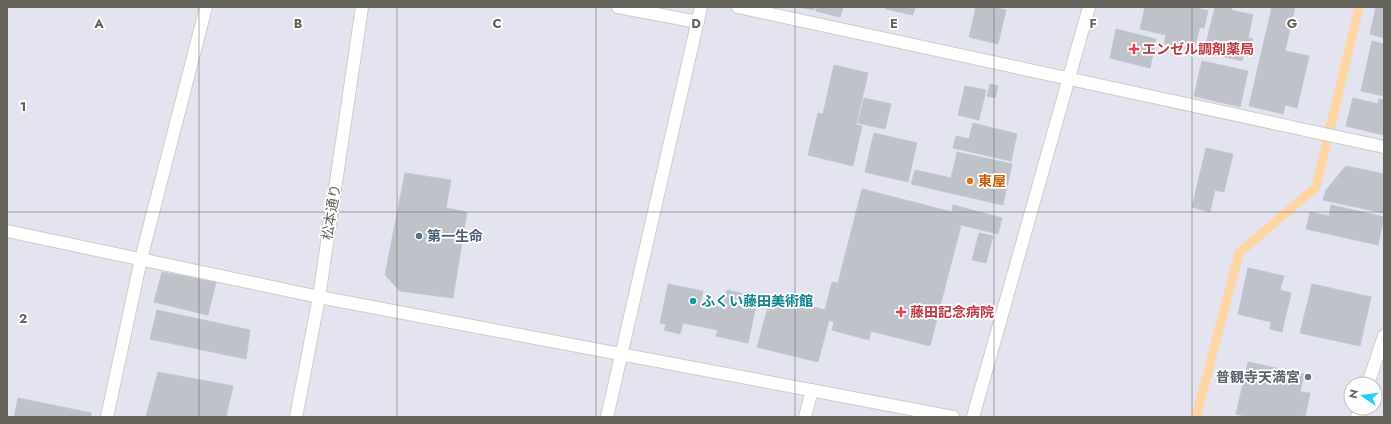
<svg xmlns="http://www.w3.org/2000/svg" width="1391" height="424" viewBox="0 0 1391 424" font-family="Jost,'Noto Sans JP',sans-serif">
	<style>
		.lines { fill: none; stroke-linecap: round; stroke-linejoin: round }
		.stream { stroke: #ffd5a3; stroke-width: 9 }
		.building { fill: #c0c2ca; stroke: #c1c5d5 }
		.service-casing { stroke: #cfcdc7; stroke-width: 14 }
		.minor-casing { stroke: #cfcdc7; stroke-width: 14 }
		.tertiary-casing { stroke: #cfcdc7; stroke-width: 14 }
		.service { stroke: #fff; stroke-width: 12 }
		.minor { stroke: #fff; stroke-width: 12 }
		.tertiary { stroke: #fff; stroke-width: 12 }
		.grid { fill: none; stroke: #65625b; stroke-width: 1; stroke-opacity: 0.55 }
		.health-dot { fill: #e0444e; stroke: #fff; stroke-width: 1.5 }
		.food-dot { fill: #e8710a; stroke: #fff; stroke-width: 1.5 }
		.service-dot { fill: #5c6f8a; stroke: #fff; stroke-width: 1.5 }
		.culture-dot { fill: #0f9aa8; stroke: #fff; stroke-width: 1.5 }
		.worship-dot { fill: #6b7280; stroke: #fff; stroke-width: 1.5 }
		.labels { text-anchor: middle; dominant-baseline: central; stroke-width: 3.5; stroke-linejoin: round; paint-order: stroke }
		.health-label { font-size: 14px; font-weight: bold; fill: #be3a42; stroke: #fff; text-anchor: start }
		.food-label { font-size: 14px; font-weight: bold; fill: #c56008; stroke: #fff; text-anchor: start }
		.street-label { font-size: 14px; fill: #65625b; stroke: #fff }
		.service-label { font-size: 14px; font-weight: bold; fill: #4e5e75; stroke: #fff; text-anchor: start }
		.culture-label { font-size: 14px; font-weight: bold; fill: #0d838f; stroke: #fff; text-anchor: start }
		.worship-label { font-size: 14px; font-weight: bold; fill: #5b616d; stroke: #fff; text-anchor: end }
		.grid-label { font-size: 13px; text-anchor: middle; font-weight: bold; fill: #65625b; stroke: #fff; stroke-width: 3.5; stroke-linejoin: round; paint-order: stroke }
	</style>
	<rect width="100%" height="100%" fill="#e3e4ef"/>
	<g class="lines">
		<polyline class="stream" points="1196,417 1239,253 1316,187 1359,7"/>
	</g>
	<g class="building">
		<polygon points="799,7 815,7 814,10"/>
		<polygon points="817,7 843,7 840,17 816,11"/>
		<polygon points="886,7 915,7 913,15 886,9"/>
		<polygon points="976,7 991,7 1006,10 998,44 969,37"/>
		<polygon points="1145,7 1193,7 1208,11 1204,28 1200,27 1194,51 1164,44 1166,35 1140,29"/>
		<polygon points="1215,7 1232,7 1231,10 1253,15 1248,38 1253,39 1249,54 1244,53 1242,61 1204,52"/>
		<polygon points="1272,7 1295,7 1285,51 1309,56 1297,108 1285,105 1283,114 1249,106"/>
		<polygon points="1376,7 1384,7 1384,38 1370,34"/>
		<polygon points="1116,29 1156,39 1150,68 1110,58"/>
		<polygon points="1372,41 1384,44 1384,96 1361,91"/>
		<polygon points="1202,61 1248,71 1240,107 1194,96"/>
		<polygon points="834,65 868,73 856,125 862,126 853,166 808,155 818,113 823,114"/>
		<polygon points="990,84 998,86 995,98 987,96"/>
		<polygon points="965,86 986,90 979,120 958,115"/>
		<polygon points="864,98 891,104 885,129 858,123"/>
		<polygon points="1353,98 1378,104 1379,99 1384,100 1384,135 1346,126"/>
		<polygon points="973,123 1017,134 1011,161 953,148 956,136 969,139"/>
		<polygon points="874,133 917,143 908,182 865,172"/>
		<polygon points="1206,148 1233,154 1224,192 1215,190 1210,212 1192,207"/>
		<polygon points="957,152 1012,164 1003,205 911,184 915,170 951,178"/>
		<polygon points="1346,166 1384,174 1384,213 1323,200 1326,190"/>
		<polygon points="405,173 451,180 446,208 467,212 453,298 400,291 385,275"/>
		<polygon points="862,189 952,212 953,205 1002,218 998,234 961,225 930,346 871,331 869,340 832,330 834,322 829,320 818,362 757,347 771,296 825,310 832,282 838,283"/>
		<polygon points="1331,205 1384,217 1378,245 1306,229 1310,212 1329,216"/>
		<polygon points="979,233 993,236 986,263 972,260"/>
		<polygon points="1248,268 1284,276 1280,290 1291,293 1282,332 1270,329 1271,322 1238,314"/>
		<polygon points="162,272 216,282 208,315 154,302"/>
		<polygon points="668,284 703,291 700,303 723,308 727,290 758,297 748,343 716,336 718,330 683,323 680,334 664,330 666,324 660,323"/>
		<polygon points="1312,284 1371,297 1360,346 1300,333"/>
		<polygon points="157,310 250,330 246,359 150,339"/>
		<polygon points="1248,362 1304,374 1300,392 1310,393 1305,417 1295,415 1295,417 1249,417 1236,414"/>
		<polygon points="158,372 233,386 226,417 146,417"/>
		<polygon points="18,398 91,413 91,417 14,417"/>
	</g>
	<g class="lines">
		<g class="service-casing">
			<polyline id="service" points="805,417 812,390"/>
		</g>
		<g class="minor-casing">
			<g id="minor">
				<polyline points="618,7 698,22"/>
				<polyline points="738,7 1384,147"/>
				<polyline points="319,297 953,417"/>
				<polyline points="1368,384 1384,336"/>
				<polyline points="107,417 141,259 206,7"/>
				<polyline points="607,417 701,7"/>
				<polyline points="973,417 1089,7"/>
				<polyline points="1357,417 1360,408"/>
			</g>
		</g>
		<g class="tertiary-casing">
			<g id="tertiary">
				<polyline points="7,231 319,297"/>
				<polyline points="296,417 319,297 362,7"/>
			</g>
		</g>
		<use href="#service" class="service"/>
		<use href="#minor" class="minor"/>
		<use href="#tertiary" class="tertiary"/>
	</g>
	<path class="grid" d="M199 7V417M397 7V417M596 7V417M795 7V417M994 7V417M1192 7V417M7 212H1384"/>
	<g class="health-dot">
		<path d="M1132 43h4v4h4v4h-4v4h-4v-4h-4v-4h4z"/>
		<path d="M899 306h4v4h4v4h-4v4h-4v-4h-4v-4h4z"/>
	</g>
	<circle class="food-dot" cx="970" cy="181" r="4"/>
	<circle class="service-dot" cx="419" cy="236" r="4"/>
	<circle class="culture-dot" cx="693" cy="301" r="4"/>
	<circle class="worship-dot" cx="1308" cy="377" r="4"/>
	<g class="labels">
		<g class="health-label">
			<text x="1142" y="49">エンゼル調剤薬局</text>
			<text x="910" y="312">藤田記念病院</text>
		</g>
		<g class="food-label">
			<text x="978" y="181">東屋</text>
		</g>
		<g class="street-label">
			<text transform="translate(331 212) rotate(-81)">松本通り</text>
		</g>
		<g class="service-label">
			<text x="427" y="236">第一生命</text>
		</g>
		<g class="culture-label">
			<text x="701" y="301">ふくい藤田美術館</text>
		</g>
		<g class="worship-label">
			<text x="1300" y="377">普観寺天満宮</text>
		</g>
	</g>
	<g class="grid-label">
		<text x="99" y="28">A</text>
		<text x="298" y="28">B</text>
		<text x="497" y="28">C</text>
		<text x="696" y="28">D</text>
		<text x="894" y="28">E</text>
		<text x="1093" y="28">F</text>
		<text x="1292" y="28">G</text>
		<text x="23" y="111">1</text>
		<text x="23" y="323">2</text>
	</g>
	<rect width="1391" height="424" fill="none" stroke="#65625b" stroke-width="16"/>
	<g transform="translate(1363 396) rotate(283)"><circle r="19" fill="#ffffff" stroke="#c1c0bd"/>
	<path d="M0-3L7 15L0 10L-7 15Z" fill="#20d0f9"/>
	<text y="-6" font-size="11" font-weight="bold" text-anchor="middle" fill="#65625b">N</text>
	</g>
</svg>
